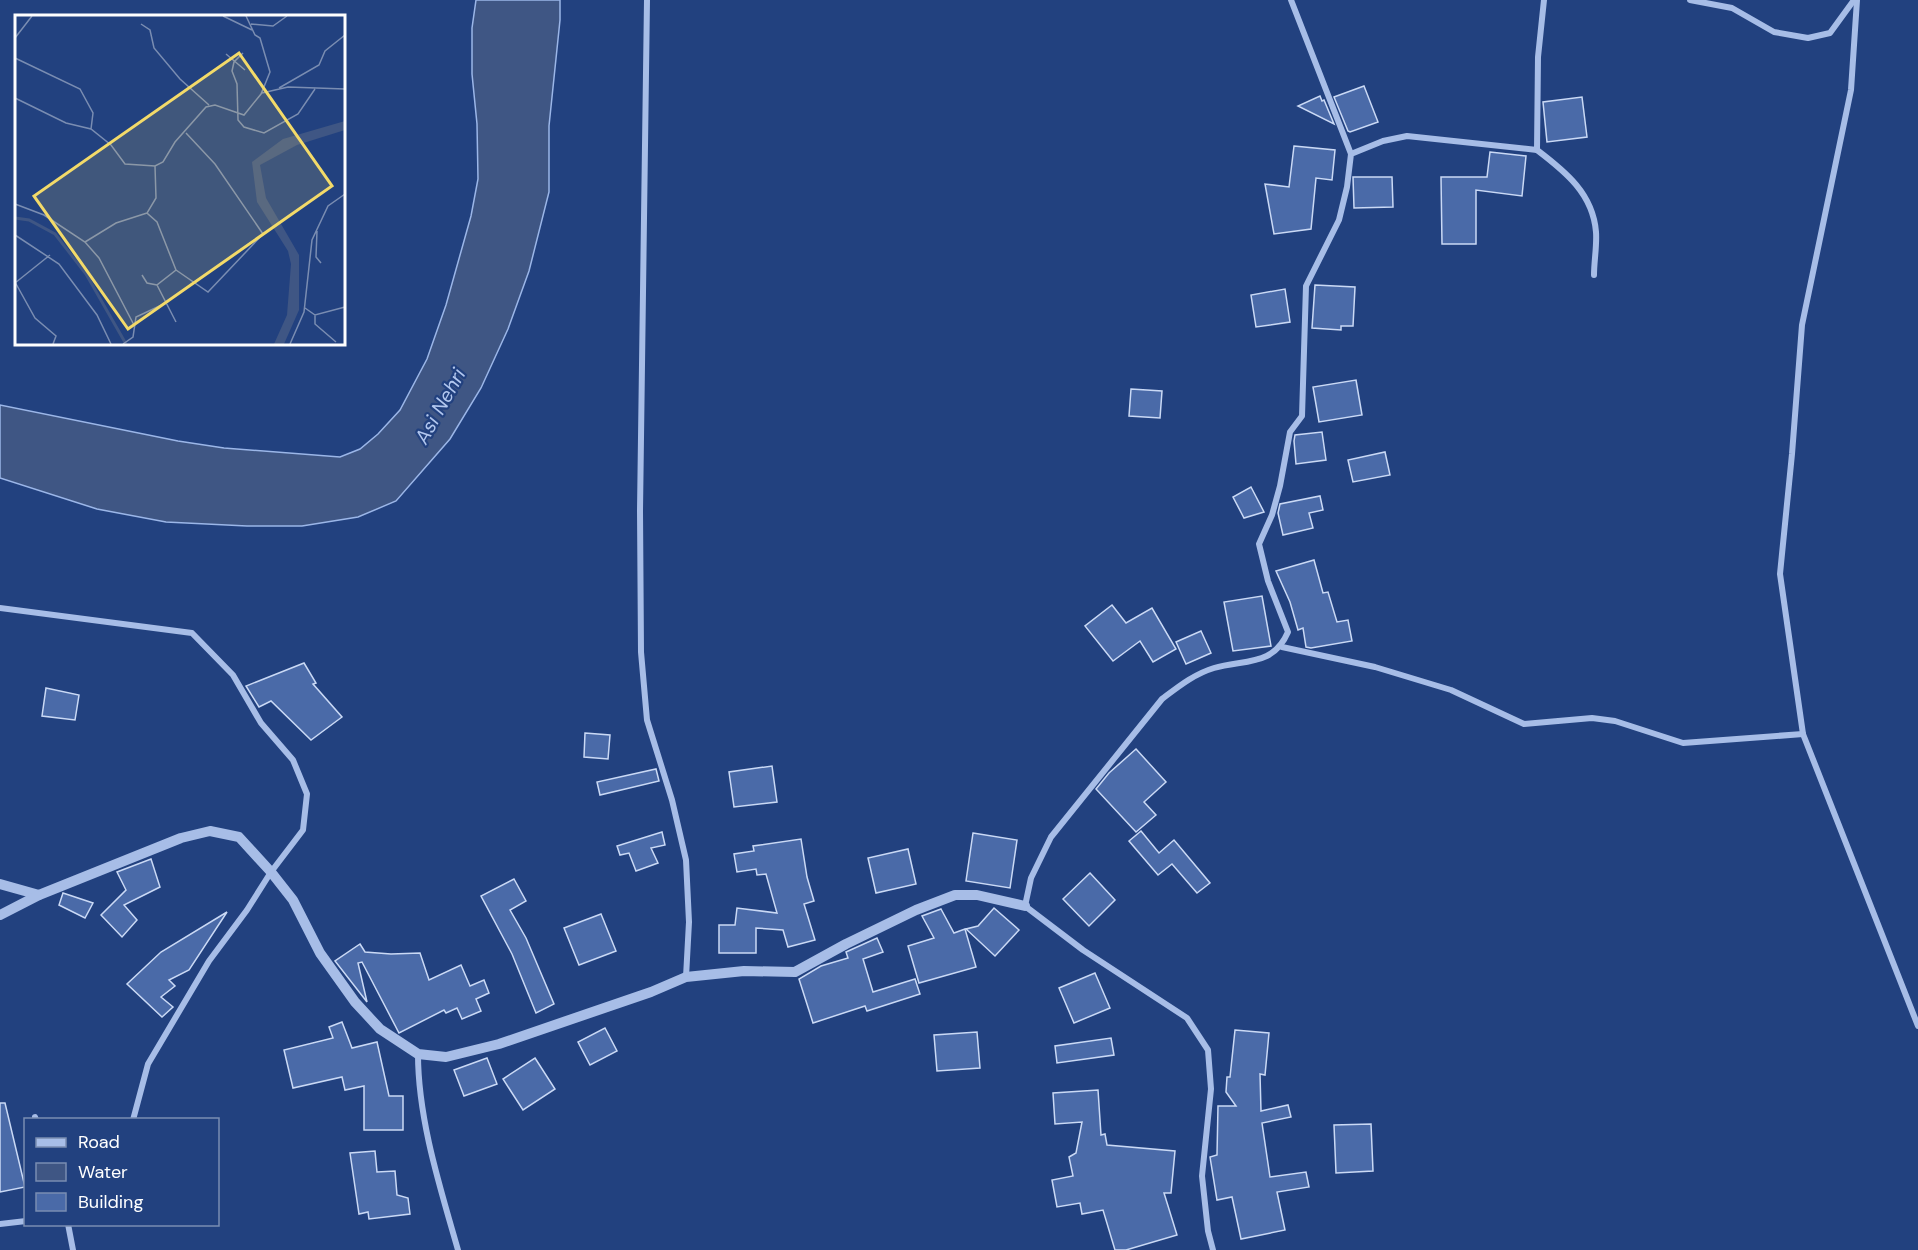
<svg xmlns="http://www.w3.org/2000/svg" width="1918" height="1250" viewBox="0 0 1918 1250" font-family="'DM Sans',sans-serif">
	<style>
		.water { fill: #3f5684; stroke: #9bb6e8; stroke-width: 1.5 }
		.building { fill: #4a6aa8; stroke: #cad9f5; stroke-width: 1.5 }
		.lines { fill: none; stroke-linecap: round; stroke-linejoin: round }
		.minor { stroke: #a7bde7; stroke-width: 6 }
		.tertiary { stroke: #a7bde7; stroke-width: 10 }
		.labels { text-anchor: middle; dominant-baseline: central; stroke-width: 4.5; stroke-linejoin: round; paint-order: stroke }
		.water-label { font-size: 20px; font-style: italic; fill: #b2c7ef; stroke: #22417f }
		.inset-river { fill: none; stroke: #3f5684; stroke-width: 3 }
		.inset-road { fill: none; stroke: #7a8db2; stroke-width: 1.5 }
		.view { fill: #f3da69; fill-opacity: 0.15; stroke: #f3da69; stroke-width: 3 }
		.inset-edge { fill: none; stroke: #fff; stroke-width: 3 }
	</style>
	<rect width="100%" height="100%" fill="#22417f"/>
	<polygon class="water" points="476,0 560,0 560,20 549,126 549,192 529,271 508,329 481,388 450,439 396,501 358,517 302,526 247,526 166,522 97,509 0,478 0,405 178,441 224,448 340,457 360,449 378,434 400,410 427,359 446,305 471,216 478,179 477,124 472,74 472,28"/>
	<g class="building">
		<polygon points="1364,86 1378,122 1350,132 1348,131 1334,97"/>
		<polygon points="1320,96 1322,101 1324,100 1334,124 1298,106"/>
		<polygon points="1582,97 1587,137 1547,142 1543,102"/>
		<polygon points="1294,146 1335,150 1332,180 1316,178 1311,229 1274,234 1265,184 1289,187"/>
		<polygon points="1490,152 1526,156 1522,196 1476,190 1476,244 1442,244 1441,177 1487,177"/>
		<polygon points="1353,177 1392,177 1393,207 1354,208"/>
		<polygon points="1315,285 1355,287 1353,326 1341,326 1341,330 1312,328"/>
		<polygon points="1285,289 1290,322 1256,327 1251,295"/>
		<polygon points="1356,380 1362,415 1319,422 1313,387"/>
		<polygon points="1131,389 1162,391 1160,418 1129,416"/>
		<polygon points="1322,432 1326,460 1296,464 1294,441 1295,435"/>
		<polygon points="1385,452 1390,475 1353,482 1348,460"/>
		<polygon points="1251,487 1264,512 1244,518 1233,497"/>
		<polygon points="1320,496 1323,510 1309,513 1313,528 1283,535 1278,513 1280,504"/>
		<polygon points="1314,560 1323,593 1328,592 1337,622 1348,620 1352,641 1311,648 1306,647 1303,628 1298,630 1290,602 1276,571"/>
		<polygon points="1262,596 1271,646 1233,651 1224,602"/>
		<polygon points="1112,605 1126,623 1152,608 1176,649 1153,662 1140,641 1113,661 1085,626"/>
		<polygon points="1201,631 1211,653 1186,664 1176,642"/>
		<polygon points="304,663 316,683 313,684 342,717 311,740 271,701 259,707 246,686"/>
		<polygon points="46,688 79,695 75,720 42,716"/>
		<polygon points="585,733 610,735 608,759 584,757"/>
		<polygon points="1136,749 1166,782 1144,802 1156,815 1136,832 1096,789 1109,773"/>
		<polygon points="772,766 777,802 734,807 729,772"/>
		<polygon points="656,769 659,781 600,795 597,782"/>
		<polygon points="1141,831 1159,853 1174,840 1210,883 1197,893 1172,864 1158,875 1129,841"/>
		<polygon points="662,832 665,845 651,848 658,863 636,871 629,853 620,855 617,846"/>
		<polygon points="973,833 1017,840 1010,888 966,881"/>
		<polygon points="801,839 807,877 814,901 804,904 815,940 788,947 783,930 756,928 756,953 719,953 719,925 735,925 737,908 777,913 766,874 757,875 756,869 737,872 734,854 754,851 753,846"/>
		<polygon points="908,849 916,884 876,893 868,858"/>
		<polygon points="151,859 160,887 124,905 137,920 122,937 101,915 126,890 117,872"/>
		<polygon points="1090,873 1115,900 1089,926 1063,899"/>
		<polygon points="514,879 526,901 510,910 526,938 554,1004 536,1013 512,954 481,896"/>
		<polygon points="63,893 93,903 85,918 59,905"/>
		<polygon points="994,908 1019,930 995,956 966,929 978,926"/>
		<polygon points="941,909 954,933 965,929 976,967 919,983 908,946 934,938 922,916"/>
		<polygon points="227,912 189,970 169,980 175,986 161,997 173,1007 162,1017 127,984 161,952"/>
		<polygon points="601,914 616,951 579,965 564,928"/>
		<polygon points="877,938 883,952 863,959 873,992 915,979 920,994 867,1011 865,1006 813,1023 799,979 821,966 848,958 846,952"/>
		<polygon points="360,944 365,952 391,954 420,953 429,980 461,965 470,986 484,980 489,993 476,999 481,1011 462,1019 457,1008 446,1013 444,1010 399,1033 362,962 358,963 367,1002 335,961"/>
		<polygon points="1095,973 1110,1008 1074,1023 1059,988"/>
		<polygon points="342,1022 352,1048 377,1042 389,1096 403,1096 403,1130 364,1130 364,1086 345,1090 342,1077 293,1088 284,1050 333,1038 329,1027"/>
		<polygon points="605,1028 617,1051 590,1065 578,1042"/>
		<polygon points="1235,1030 1269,1033 1265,1075 1260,1074 1261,1111 1288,1105 1291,1117 1262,1123 1270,1177 1306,1172 1309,1187 1277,1192 1285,1230 1241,1239 1232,1197 1217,1200 1210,1157 1217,1155 1218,1106 1236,1106 1226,1092 1227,1077 1230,1077"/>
		<polygon points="977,1032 980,1068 937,1071 934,1035"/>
		<polygon points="1111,1038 1114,1055 1057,1063 1055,1046"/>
		<polygon points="487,1058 497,1084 464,1096 454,1070"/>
		<polygon points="535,1058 555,1089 523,1110 503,1079"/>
		<polygon points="1098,1090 1101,1135 1105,1134 1107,1145 1175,1151 1171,1193 1164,1193 1177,1235 1126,1250 1115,1250 1103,1210 1082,1214 1080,1203 1057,1207 1052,1180 1073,1176 1069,1157 1076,1153 1082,1122 1055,1124 1053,1093"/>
		<polygon points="0,1103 5,1103 25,1187 0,1192"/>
		<polygon points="1371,1124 1373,1171 1336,1173 1334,1125"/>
		<polygon points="375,1151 377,1172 395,1171 397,1195 408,1198 410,1214 369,1219 368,1212 359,1214 350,1153"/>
	</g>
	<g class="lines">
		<g class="minor">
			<polyline points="647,0 640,511 641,652 647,720 672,800 686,860 689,922 686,977"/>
			<polyline points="1291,0 1351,154"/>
			<polyline points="1690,0 1732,8 1774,32 1808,38 1830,33 1854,0"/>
			<polyline points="1857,0 1851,90 1802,325 1792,454 1780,574 1803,734 1918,1026"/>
			<path d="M1537 150C1566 172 1593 194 1596 232 1597 246 1594 261 1594 275"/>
			<polyline points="0,608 192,633 233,675 261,723 293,760 307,794 303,830 271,872 247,910 209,961 148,1064 133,1120"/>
			<polyline points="1282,647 1375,667 1451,690 1524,724 1592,718 1615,721 1683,743 1803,734"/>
			<path d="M418 1054C418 1119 440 1187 458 1250"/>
			<polyline points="35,1117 36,1120"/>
			<polyline points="0,1224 26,1221"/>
			<polyline points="68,1224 73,1250"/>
			<path d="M1213 1250 1208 1231 1202 1176 1211 1089 1208 1050 1187 1018 1083 950 1025 906 1031 878 1051 837 1162 699C1178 687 1194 674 1214 668 1244 659 1273 667 1288 632L1268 581 1259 544 1272 515 1280 486 1290 432 1302 416 1306 286 1339 220 1347 187 1351 154 1383 141 1407 136 1537 150 1538 57 1544 0"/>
		</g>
		<g class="tertiary">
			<polyline points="0,884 39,895"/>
			<polyline points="0,915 39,895 181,838 210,831 239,837 271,872 293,900 320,953 355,1002 380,1029 418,1054 446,1057 499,1044 651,992 686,977 744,971 795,972 846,944 916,910 955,895 977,895 1025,906"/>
		</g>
	</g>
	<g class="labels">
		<g class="water-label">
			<text transform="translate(440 406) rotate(-61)">Asi Nehri</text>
		</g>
	</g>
	<g transform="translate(15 15)">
		<rect width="330" height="330" fill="#22417f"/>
		<path d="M330 106V115L282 130 245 150 251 183 284 240V295L269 329H259L272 300 276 249 273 236 242 187 237 147 268 124Z" fill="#3f5684"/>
		<path class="inset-river" d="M0 203 14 205 40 219 71 259 111 329"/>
		<path class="inset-road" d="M208 1 237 15M126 9 135 15 139 33 165 64 194 90M236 9 258 11 272 1M0 23 17 1M228 38 219 47 217 56 222 69 223 105 229 112 249 118 283 99 300 74M211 39 230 55M0 43 65 74 78 98 76 114M264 73 304 50 310 36 330 20M247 78 273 72 330 74M0 83 51 108 76 114 96 130 110 149 140 151 148 147 160 127 191 92 200 90 229 100 246 79 255 57 245 23 240 20 231 1M140 151 141 183 132 198 142 207 161 255 142 270 161 307M0 189 29 200 70 227 84 243 119 310M302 216 301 242 306 248M0 220 44 249 82 300 96 329M70 227 101 208 132 198M161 255 193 277 248 219 200 149 171 118M127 260 132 268 142 270M0 267 20 303 41 321 38 329M0 268 35 240M290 293 300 300 330 292M300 300V309L321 327M108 329 118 322 121 302 153 287M275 329 289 297 297 225 313 191 330 179"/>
		<path class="view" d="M224 38 317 171 113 314 19 181Z"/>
		<rect width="330" height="330" class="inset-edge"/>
	</g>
	<rect x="24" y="1118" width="195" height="108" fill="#22417f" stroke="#7a8db2" stroke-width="1.5"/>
	<rect x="36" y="1138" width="30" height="9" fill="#a7bde7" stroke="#7a8db2" stroke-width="1.5"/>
	<text x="78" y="1148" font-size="18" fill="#ffffff">Road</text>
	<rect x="36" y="1163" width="30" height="18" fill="#3f5684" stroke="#7a8db2" stroke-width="1.5"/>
	<text x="78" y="1178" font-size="18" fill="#ffffff">Water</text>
	<rect x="36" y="1193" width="30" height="18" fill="#4a6aa8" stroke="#7a8db2" stroke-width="1.5"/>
	<text x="78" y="1208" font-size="18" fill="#ffffff">Building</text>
</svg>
